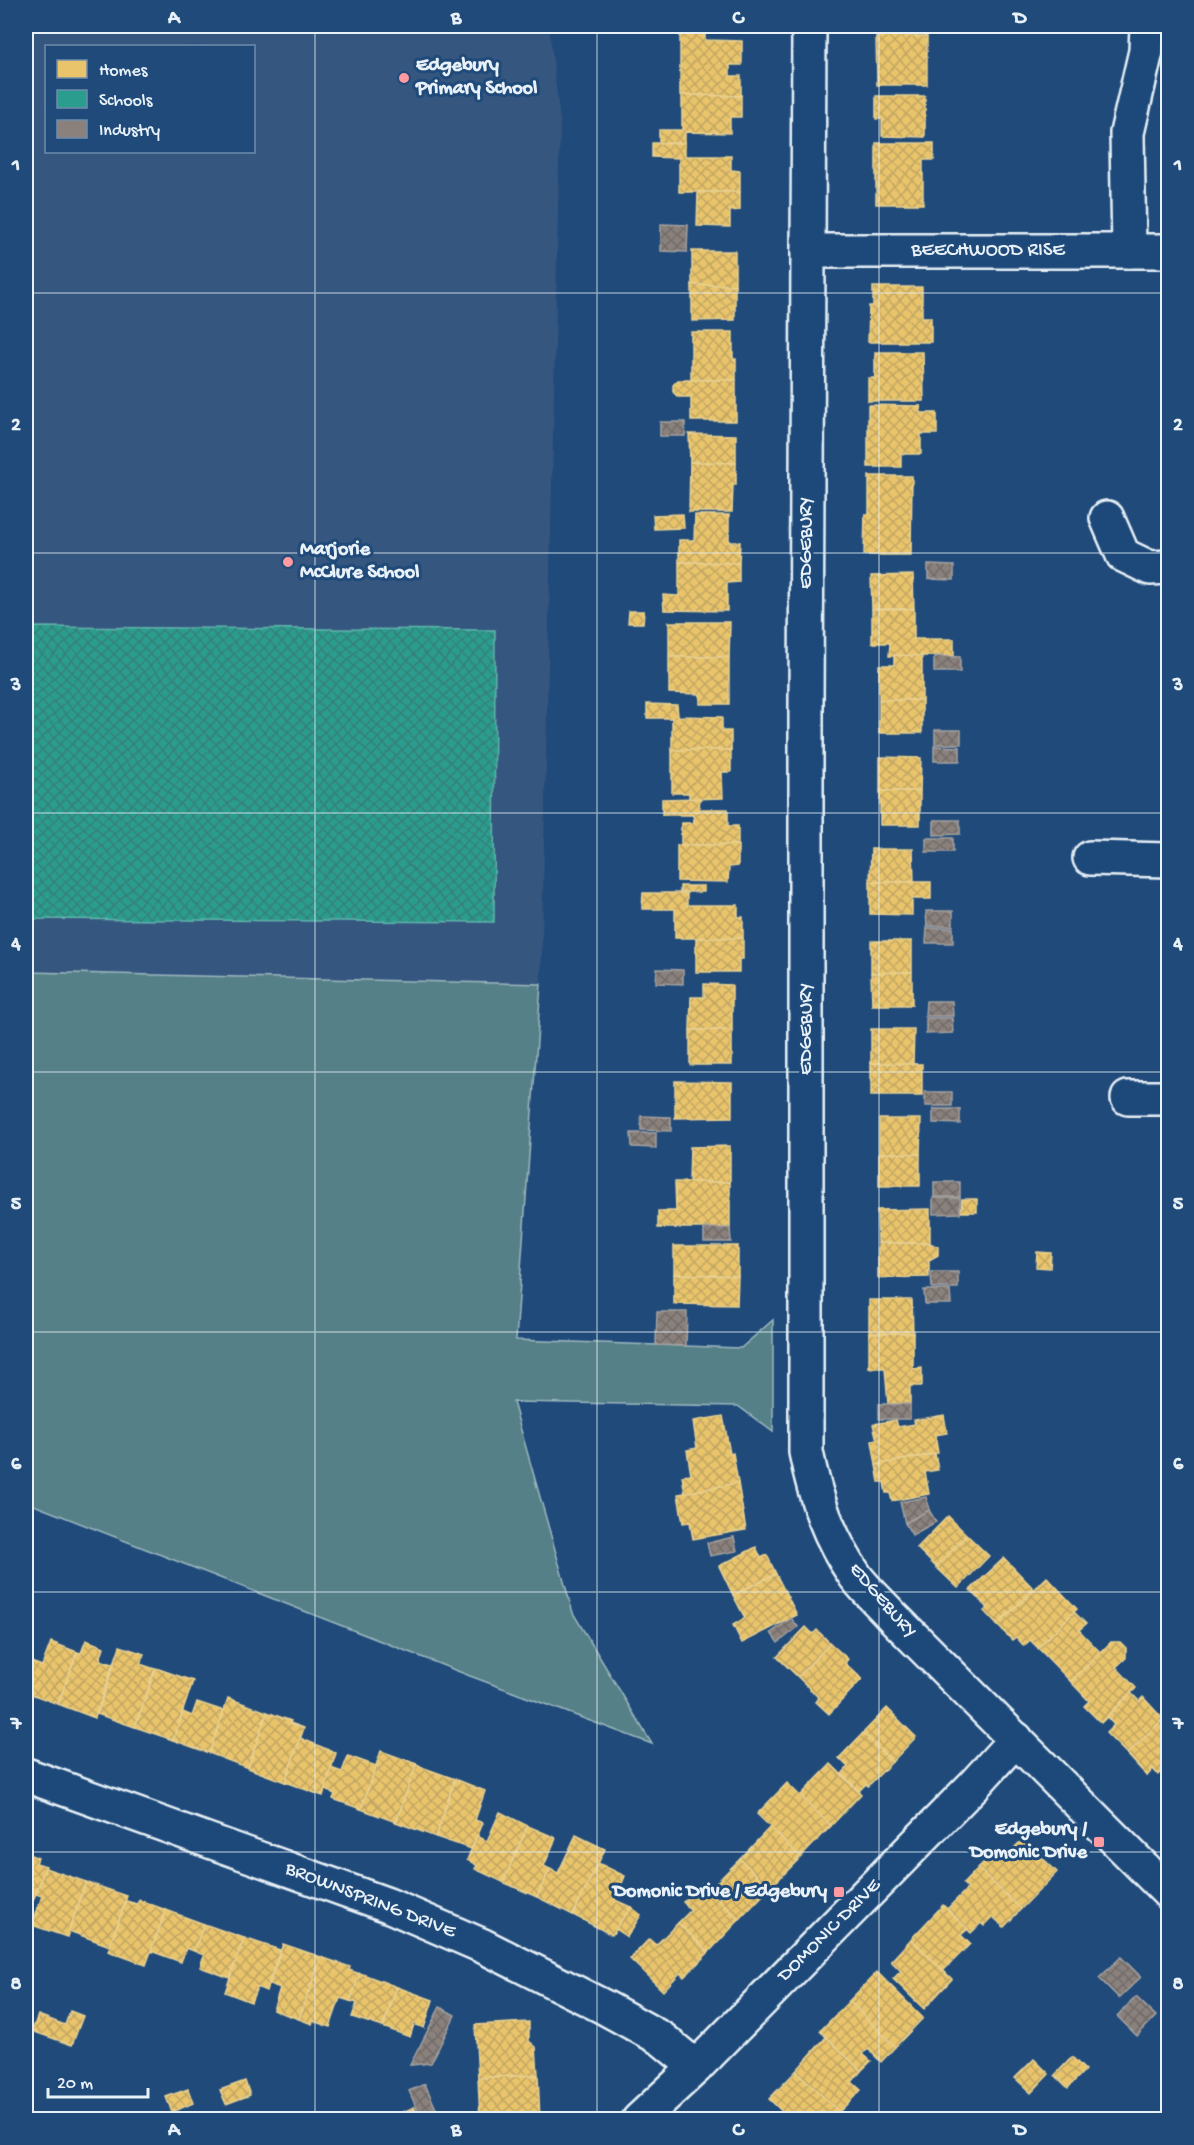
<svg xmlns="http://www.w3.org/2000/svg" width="1194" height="2145" viewBox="0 0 1194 2145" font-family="'Gochi Hand',sans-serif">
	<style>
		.built { fill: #36577f; fill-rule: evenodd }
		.green { fill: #558087; stroke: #9eb8c0; stroke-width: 1.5 }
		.homes { fill: url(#homes-cross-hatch); stroke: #e9d295; stroke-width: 1.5 }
		.schools { fill: url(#schools-cross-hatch); stroke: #63b6ae; stroke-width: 1.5 }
		.industry { fill: url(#industry-cross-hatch); stroke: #a6a3a1; stroke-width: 1.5 }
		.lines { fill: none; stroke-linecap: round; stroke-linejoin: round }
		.street-casing { stroke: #e8f1f8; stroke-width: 38 }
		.street { stroke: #1f4a7a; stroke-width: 33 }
		.grid { fill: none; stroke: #e8f1f8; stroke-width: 1.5; stroke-opacity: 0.55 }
		.poi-dot { fill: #ff9aa2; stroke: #1f4a7a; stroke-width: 2 }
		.labels { text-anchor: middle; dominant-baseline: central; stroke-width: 6; stroke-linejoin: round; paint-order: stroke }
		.poi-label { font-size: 20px; font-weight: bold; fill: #e8f1f8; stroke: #1f4a7a; text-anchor: start }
		.street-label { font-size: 20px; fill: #e8f1f8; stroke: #1f4a7a }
		.neatline { fill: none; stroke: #e8f1f8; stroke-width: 2 }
		.grid-label { font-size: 20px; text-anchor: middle; font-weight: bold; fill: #e8f1f8 }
	</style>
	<defs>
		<pattern id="homes-cross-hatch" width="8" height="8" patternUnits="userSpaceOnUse" patternTransform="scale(1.5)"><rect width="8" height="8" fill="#e9c46a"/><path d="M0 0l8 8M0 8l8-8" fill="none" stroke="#c0a562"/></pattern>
		<pattern id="schools-cross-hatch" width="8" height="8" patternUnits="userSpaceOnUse" patternTransform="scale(1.5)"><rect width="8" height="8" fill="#2a9d8f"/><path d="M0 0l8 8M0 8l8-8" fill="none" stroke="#347f77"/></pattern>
		<pattern id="industry-cross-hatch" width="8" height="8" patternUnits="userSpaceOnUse" patternTransform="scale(1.5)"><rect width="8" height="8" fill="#8a817c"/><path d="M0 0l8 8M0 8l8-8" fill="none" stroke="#6f6a68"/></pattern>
	</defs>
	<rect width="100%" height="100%" fill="#1f4a7a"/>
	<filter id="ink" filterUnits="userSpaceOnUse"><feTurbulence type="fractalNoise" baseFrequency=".0167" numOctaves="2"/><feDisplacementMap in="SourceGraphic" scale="12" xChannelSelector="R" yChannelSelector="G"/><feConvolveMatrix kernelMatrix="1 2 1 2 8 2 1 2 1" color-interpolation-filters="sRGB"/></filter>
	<g filter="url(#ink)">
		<path class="built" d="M26 26H549L560 121 541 984 26 972ZM46 46H254V152H46Z"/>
		<polygon class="green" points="26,972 541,984 516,1340 741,1348 773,1320 773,1432 738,1406 513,1402 573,1613 652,1744 470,1676 26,1502"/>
		<g class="homes">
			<polygon points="680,26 705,26 705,40 742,41 742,65 730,65 730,76 741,76 741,96 680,95"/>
			<polygon points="876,36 927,36 927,85 877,85"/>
			<polygon points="682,95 741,96 741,117 730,117 730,133 685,132 685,143 659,143 659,130 682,130"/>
			<polygon points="876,96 925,96 925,137 882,136 882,119 876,119"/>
			<polygon points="652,143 685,143 685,156 731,156 731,170 740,171 740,192 679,192 679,158 652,157"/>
			<polygon points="876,143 934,143 934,160 923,160 923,204 876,204"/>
			<polygon points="698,192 740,192 740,210 730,211 730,227 697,226"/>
			<rect x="692" y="251" width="43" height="34"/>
			<polygon points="692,285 735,285 735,320 692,321"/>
			<polygon points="873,287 922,287 922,317 931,317 931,342 868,342 869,306 873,306"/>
			<polygon points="691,332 733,332 733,359 736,359 736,380 691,380"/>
			<polygon points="875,352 923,352 924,401 868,401 868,378 875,378"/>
			<polygon points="678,380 736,380 736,421 691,421 691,397 678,397 673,392 673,385"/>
			<polygon points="868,405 921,406 920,413 937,413 937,434 921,434 921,454 901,454 901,467 868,467"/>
			<polygon points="689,434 736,435 736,463 690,462"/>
			<polygon points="690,462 736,463 736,485 733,485 732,512 689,512"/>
			<polygon points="869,476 912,476 911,555 864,555 865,514 869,514"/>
			<polygon points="683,514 684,528 654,529 653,515"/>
			<polygon points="695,515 729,515 729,542 740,542 739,563 679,562 679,540 694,540"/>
			<polygon points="679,562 739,563 739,582 727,583 727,611 664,610 663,595 679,596"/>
			<polygon points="913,575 914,609 872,609 871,576"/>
			<polygon points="872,609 914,609 914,639 954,639 954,656 889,656 890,643 872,643"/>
			<polygon points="629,611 644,611 643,623 628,623"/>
			<polygon points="669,622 730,622 729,657 669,657"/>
			<polygon points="894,655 922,656 922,700 879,700 879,665 894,665"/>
			<polygon points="669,657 729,657 729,704 700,704 700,694 669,693"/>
			<rect x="879" y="700" width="43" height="33"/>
			<polygon points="647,704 677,705 678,716 722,717 722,731 731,731 731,750 672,750 672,718 647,718"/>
			<polygon points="672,750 731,750 731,772 722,772 723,798 689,799 689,793 672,793"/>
			<polygon points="880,757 921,758 920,791 880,791"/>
			<rect x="880" y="791" width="40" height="34"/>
			<polygon points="700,798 699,809 728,809 728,826 738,826 738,845 681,845 681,823 694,823 693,815 662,815 662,799"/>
			<polygon points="677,845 738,845 738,866 729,867 728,882 677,881"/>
			<polygon points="871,849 913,849 914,882 870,882"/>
			<polygon points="870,882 931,882 931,899 912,899 912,915 870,914"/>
			<rect x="680" y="886" width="24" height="6"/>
			<polygon points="643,893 687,893 687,905 738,905 738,917 743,917 743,938 675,938 675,909 642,909"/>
			<polygon points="696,938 743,938 743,959 739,959 739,972 696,972"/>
			<polygon points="871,941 912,941 912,972 871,973"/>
			<polygon points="912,972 912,1005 872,1005 871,973"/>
			<polygon points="704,984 732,985 732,1030 690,1030 691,997 704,997"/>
			<polygon points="871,1029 914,1029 913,1064 871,1063"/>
			<rect x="690" y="1030" width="42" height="35"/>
			<polygon points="871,1063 922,1064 922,1096 871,1096"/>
			<polygon points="675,1081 732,1082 732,1117 675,1118"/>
			<polygon points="879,1119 921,1119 920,1154 879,1153"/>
			<polygon points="730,1146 730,1182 689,1182 690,1147"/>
			<polygon points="879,1153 920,1154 920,1186 879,1186"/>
			<polygon points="675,1182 730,1182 730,1228 658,1228 658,1211 676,1211"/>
			<polygon points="962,1199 977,1199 977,1212 961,1212"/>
			<polygon points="930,1209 930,1243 878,1243 877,1210"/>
			<polygon points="878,1243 930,1243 938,1247 938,1255 929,1260 929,1277 878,1278"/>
			<polygon points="674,1246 738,1246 738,1276 674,1274"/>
			<polygon points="1037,1252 1051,1253 1050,1268 1036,1267"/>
			<polygon points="674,1274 738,1276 737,1305 674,1304"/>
			<polygon points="869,1300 912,1300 913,1333 869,1333"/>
			<polygon points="869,1333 913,1333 913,1369 922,1368 922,1386 910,1386 910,1404 888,1404 885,1368 869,1368"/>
			<polygon points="944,1415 947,1433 935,1435 938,1453 876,1465 872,1441 877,1440 873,1424 896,1420 898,1427 915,1424 914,1420"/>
			<polygon points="723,1416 730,1454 733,1453 738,1483 685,1493 682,1476 691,1475 687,1450 697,1448 693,1421"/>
			<polygon points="935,1454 938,1470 925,1472 929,1494 892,1501 890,1493 886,1493 884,1482 879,1482 876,1465"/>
			<polygon points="738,1483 746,1530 693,1539 690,1522 683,1523 678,1494"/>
			<polygon points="948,1516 967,1535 936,1567 917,1548"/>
			<polygon points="967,1535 989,1556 958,1588 936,1567"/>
			<polygon points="756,1547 761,1558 767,1555 776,1574 733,1595 719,1566"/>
			<polygon points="1004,1558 1034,1589 997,1625 984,1611 988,1608 970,1590"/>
			<polygon points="776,1574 797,1615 742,1643 733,1625 745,1618 733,1595"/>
			<polygon points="1047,1577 1077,1609 1038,1648 1030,1640 1024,1646 1016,1637 1012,1640 997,1625"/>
			<polygon points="1074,1612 1086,1624 1079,1630 1101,1653 1071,1682 1038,1648"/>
			<polygon points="806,1627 813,1634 817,1630 830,1643 798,1677 777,1657"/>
			<polygon points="86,1640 104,1647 100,1660 113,1664 95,1718 58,1704 77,1652 81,1653"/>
			<polygon points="51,1642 77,1652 58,1704 26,1692 26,1677 31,1662 42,1666"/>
			<polygon points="1111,1642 1120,1642 1126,1648 1126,1658 1116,1667 1136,1688 1101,1723 1084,1706 1089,1701 1071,1682"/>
			<polygon points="830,1643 848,1659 845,1663 862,1679 829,1714 816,1702 819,1698 798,1677"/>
			<polygon points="120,1646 144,1654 140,1664 155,1669 135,1727 97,1714"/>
			<polygon points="26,1659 32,1661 26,1677"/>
			<polygon points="156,1668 193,1681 173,1740 135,1727"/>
			<polygon points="1131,1693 1139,1701 1143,1697 1163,1719 1127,1754 1106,1733 1114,1725 1107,1717"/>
			<polygon points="228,1698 267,1712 248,1768 209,1753"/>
			<polygon points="197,1702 224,1711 209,1753 173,1740 183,1712 192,1716"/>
			<polygon points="887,1708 916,1737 892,1762 863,1733"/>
			<polygon points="267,1712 291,1721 290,1723 304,1728 285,1782 248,1768"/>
			<polygon points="1163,1719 1168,1724 1168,1765 1158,1775 1153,1769 1147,1776 1127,1754"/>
			<polygon points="863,1733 892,1762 868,1786 866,1784 859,1791 842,1774 848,1767 839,1758"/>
			<polygon points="300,1738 336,1753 323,1796 285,1782"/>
			<polygon points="381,1751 417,1764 396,1822 361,1809"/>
			<polygon points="348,1756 376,1766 361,1809 333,1799 335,1794 325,1790 331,1768 342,1772"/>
			<polygon points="831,1764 861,1794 831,1826 800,1796"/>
			<polygon points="416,1765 455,1779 436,1837 396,1822"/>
			<polygon points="455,1779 485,1791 475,1820 483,1823 472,1849 436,1837"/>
			<polygon points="787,1783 831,1826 801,1857 757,1814"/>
			<polygon points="500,1812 528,1826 503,1882 475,1869 477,1865 467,1860 477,1836 487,1841"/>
			<polygon points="528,1826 556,1838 544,1866 550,1869 537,1897 503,1882"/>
			<polygon points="770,1827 801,1857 770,1888 740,1859"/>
			<polygon points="576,1835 605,1849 573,1915 537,1897 550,1869 558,1873"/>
			<polygon points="1023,1839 1057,1872 1021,1909 978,1868 992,1854 1000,1862"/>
			<polygon points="26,1853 38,1858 36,1863 46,1866 33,1901 26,1898"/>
			<polygon points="740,1859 770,1888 739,1920 718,1899 725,1892 716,1883"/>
			<polygon points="598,1863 625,1876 615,1900 631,1907 612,1935 573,1915"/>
			<polygon points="45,1868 86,1882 67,1937 32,1925 42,1896 36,1894"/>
			<polygon points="978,1868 1021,1909 1004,1927 993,1917 984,1926 981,1923 971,1933 947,1909 968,1888 963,1884"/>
			<polygon points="86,1882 127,1896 110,1946 69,1931"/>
			<polygon points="702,1883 739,1920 709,1952 678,1923 691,1910 683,1902"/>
			<polygon points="139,1900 166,1910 146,1965 108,1951 126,1901 137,1904"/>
			<polygon points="943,1905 968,1929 961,1935 970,1944 943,1971 911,1939"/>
			<polygon points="631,1907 641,1915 627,1937 615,1929"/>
			<polygon points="166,1910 204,1924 194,1951 186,1948 181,1962 151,1951"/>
			<polygon points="678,1923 709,1952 684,1977 680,1973 663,1991 630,1959 649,1939 656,1945"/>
			<polygon points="204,1924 244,1938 230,1978 200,1967 204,1955 194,1951"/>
			<polygon points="244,1938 280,1950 266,1991 257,1987 251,2002 225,1992"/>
			<polygon points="911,1939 952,1979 924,2009 893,1979 901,1971 891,1961"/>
			<polygon points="283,1944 321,1957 299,2019 273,2010 280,1988 269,1984"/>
			<polygon points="321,1957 350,1967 349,1970 360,1974 350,2001 340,1998 330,2027 313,2021 312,2024 299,2019"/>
			<polygon points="877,1972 923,2018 895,2047 849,2001"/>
			<polygon points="360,1973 397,1987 383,2027 352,2017 357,2003 350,2001"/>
			<polygon points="397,1987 433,2000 424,2028 414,2024 410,2037 383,2027"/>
			<polygon points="849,2001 895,2047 881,2062 868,2049 863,2054 871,2061 861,2071 820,2031"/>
			<polygon points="70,2011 83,2016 72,2045 32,2031 38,2015 65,2025"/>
			<polygon points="529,2022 529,2041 536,2047 538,2075 478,2078 475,2025"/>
			<polygon points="826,2037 861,2071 852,2082 861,2090 839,2112 796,2071"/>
			<polygon points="1072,2057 1085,2070 1068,2088 1055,2075"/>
			<polygon points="1034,2059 1049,2074 1031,2093 1015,2078"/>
			<polygon points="796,2071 844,2116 841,2120 791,2120 769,2099"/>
			<polygon points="538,2075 540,2120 480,2120 478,2078"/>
			<polygon points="245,2081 250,2095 226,2104 220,2090"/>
			<polygon points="188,2089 193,2103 172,2112 166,2097"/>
			<polygon points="414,2107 420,2120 386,2120"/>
		</g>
		<polygon class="schools" points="26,627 495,630 494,922 26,919"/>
		<g class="industry">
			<polygon points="661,224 688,225 687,252 661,251"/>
			<rect x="660" y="422" width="25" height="14"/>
			<polygon points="928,565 954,566 954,580 928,579"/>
			<polygon points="934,656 960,657 960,672 934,672"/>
			<rect x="935" y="730" width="26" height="14"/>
			<polygon points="934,746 960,747 960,761 934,761"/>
			<polygon points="934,820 960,820 960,834 934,835"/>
			<rect x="926" y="838" width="27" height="14"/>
			<polygon points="926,911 953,911 953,926 927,926"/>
			<polygon points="927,928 953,928 953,943 926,943"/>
			<polygon points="657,969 683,970 683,984 656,983"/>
			<polygon points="926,1001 952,1001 953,1016 925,1016"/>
			<polygon points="926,1018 952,1018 953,1033 926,1034"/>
			<rect x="925" y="1092" width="27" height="14"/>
			<polygon points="933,1109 960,1109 960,1124 933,1123"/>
			<polygon points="641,1116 671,1117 671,1131 641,1130"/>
			<polygon points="631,1133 656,1133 656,1148 632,1147"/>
			<rect x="934" y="1182" width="26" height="15"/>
			<polygon points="933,1198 960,1198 960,1213 933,1214"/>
			<polygon points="704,1228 730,1228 731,1242 704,1242"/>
			<polygon points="931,1272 958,1272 958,1288 932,1288"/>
			<polygon points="924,1290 950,1290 951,1304 925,1304"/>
			<polygon points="657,1312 687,1312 686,1346 656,1345"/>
			<rect x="879" y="1404" width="31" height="15"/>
			<polygon points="926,1497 929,1510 905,1523 900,1502"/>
			<polygon points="929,1510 936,1522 912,1535 905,1523"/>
			<polygon points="734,1537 737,1551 710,1556 707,1543"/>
			<polygon points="791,1618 798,1627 778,1643 771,1633"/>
			<polygon points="1121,1957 1141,1977 1119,1998 1099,1978"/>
			<polygon points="1136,1997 1156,2016 1137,2036 1117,2016"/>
			<polygon points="440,2007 455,2015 431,2063 410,2065"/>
			<polygon points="425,2084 441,2120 422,2120 409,2091"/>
		</g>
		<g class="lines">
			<g class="street-casing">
				<g id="street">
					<path d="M809 26 806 710V1452C815 1498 829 1538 856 1577 866 1590 879 1602 891 1615L1168 1892"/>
					<polyline points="808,251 1168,251"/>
					<polyline points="1129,251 1127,133 1146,51 1147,26"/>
					<polyline points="1107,518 1123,555 1150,568 1168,567"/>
					<polyline points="1090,858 1168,860"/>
					<polyline points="1128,1098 1168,1098"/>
					<polyline points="26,1775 388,1905 483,1946 604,2007 662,2039 696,2067"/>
					<polyline points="639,2120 696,2067 974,1785 1016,1739"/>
				</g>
			</g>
			<use href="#street" class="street"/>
		</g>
	</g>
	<path class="grid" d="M315 26V2120M597 26V2120M879 26V2120M26 293H1168M26 553H1168M26 813H1168M26 1072H1168M26 1332H1168M26 1592H1168M26 1852H1168"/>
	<g class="poi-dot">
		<circle cx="404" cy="78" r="6"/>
		<circle cx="288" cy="562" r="6"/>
		<rect x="1093" y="1836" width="12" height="12" rx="3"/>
		<rect x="833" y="1886" width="12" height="12" rx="3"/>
	</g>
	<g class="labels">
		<g class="poi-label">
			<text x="416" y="66">Edgebury<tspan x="416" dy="23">Primary School</tspan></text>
			<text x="300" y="550">Marjorie<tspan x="300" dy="23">McClure School</tspan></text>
			<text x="1087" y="1830" text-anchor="end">Edgebury /<tspan x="1087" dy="23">Domonic Drive</tspan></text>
			<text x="827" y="1892" text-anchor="end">Domonic Drive / Edgebury</text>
		</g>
		<g class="street-label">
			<text x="988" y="251">BEECHWOOD RISE</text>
			<text transform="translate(807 543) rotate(-90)">EDGEBURY</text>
			<text transform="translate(807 1029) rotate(-90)">EDGEBURY</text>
			<text transform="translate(882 1601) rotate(49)">EDGEBURY</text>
			<text transform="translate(370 1901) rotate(21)">BROWNSPRING DRIVE</text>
			<text transform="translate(830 1931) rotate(-45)">DOMONIC DRIVE</text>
		</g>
	</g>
	<rect width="1194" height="2145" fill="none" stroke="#1f4a7a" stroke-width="66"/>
	<rect x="45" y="45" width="210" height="108" fill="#1f4a7a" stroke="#6f8dac" stroke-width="1.5"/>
	<rect x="57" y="60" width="30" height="18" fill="#e9c46a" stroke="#6f8dac" stroke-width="1.5"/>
	<text x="99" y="75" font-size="18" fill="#e8f1f8">Homes</text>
	<rect x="57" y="90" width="30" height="18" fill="#2a9d8f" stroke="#6f8dac" stroke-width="1.5"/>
	<text x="99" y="105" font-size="18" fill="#e8f1f8">Schools</text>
	<rect x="57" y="120" width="30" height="18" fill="#8a817c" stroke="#6f8dac" stroke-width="1.5"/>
	<text x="99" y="135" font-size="18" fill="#e8f1f8">Industry</text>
	<path d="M48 2088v9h100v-9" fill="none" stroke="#e8f1f8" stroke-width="3"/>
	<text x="57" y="2088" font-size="18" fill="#e8f1f8" stroke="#1f4a7a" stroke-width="4.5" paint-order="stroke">20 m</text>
	<rect x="33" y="33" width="1128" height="2079" class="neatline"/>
	<g class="grid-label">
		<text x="174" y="23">A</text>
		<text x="456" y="23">B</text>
		<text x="738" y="23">C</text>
		<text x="1020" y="23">D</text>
		<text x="16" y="170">1</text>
		<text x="1178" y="170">1</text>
		<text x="16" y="430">2</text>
		<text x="1178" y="430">2</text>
		<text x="16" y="690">3</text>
		<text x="1178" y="690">3</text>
		<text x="16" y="949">4</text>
		<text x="1178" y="949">4</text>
		<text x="16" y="1209">5</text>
		<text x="1178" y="1209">5</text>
		<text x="16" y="1469">6</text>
		<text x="1178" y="1469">6</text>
		<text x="16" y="1729">7</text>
		<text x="1178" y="1729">7</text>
		<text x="16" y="1989">8</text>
		<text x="1178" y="1989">8</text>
		<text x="174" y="2135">A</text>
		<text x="456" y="2135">B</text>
		<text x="738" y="2135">C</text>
		<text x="1020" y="2135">D</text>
	</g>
</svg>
